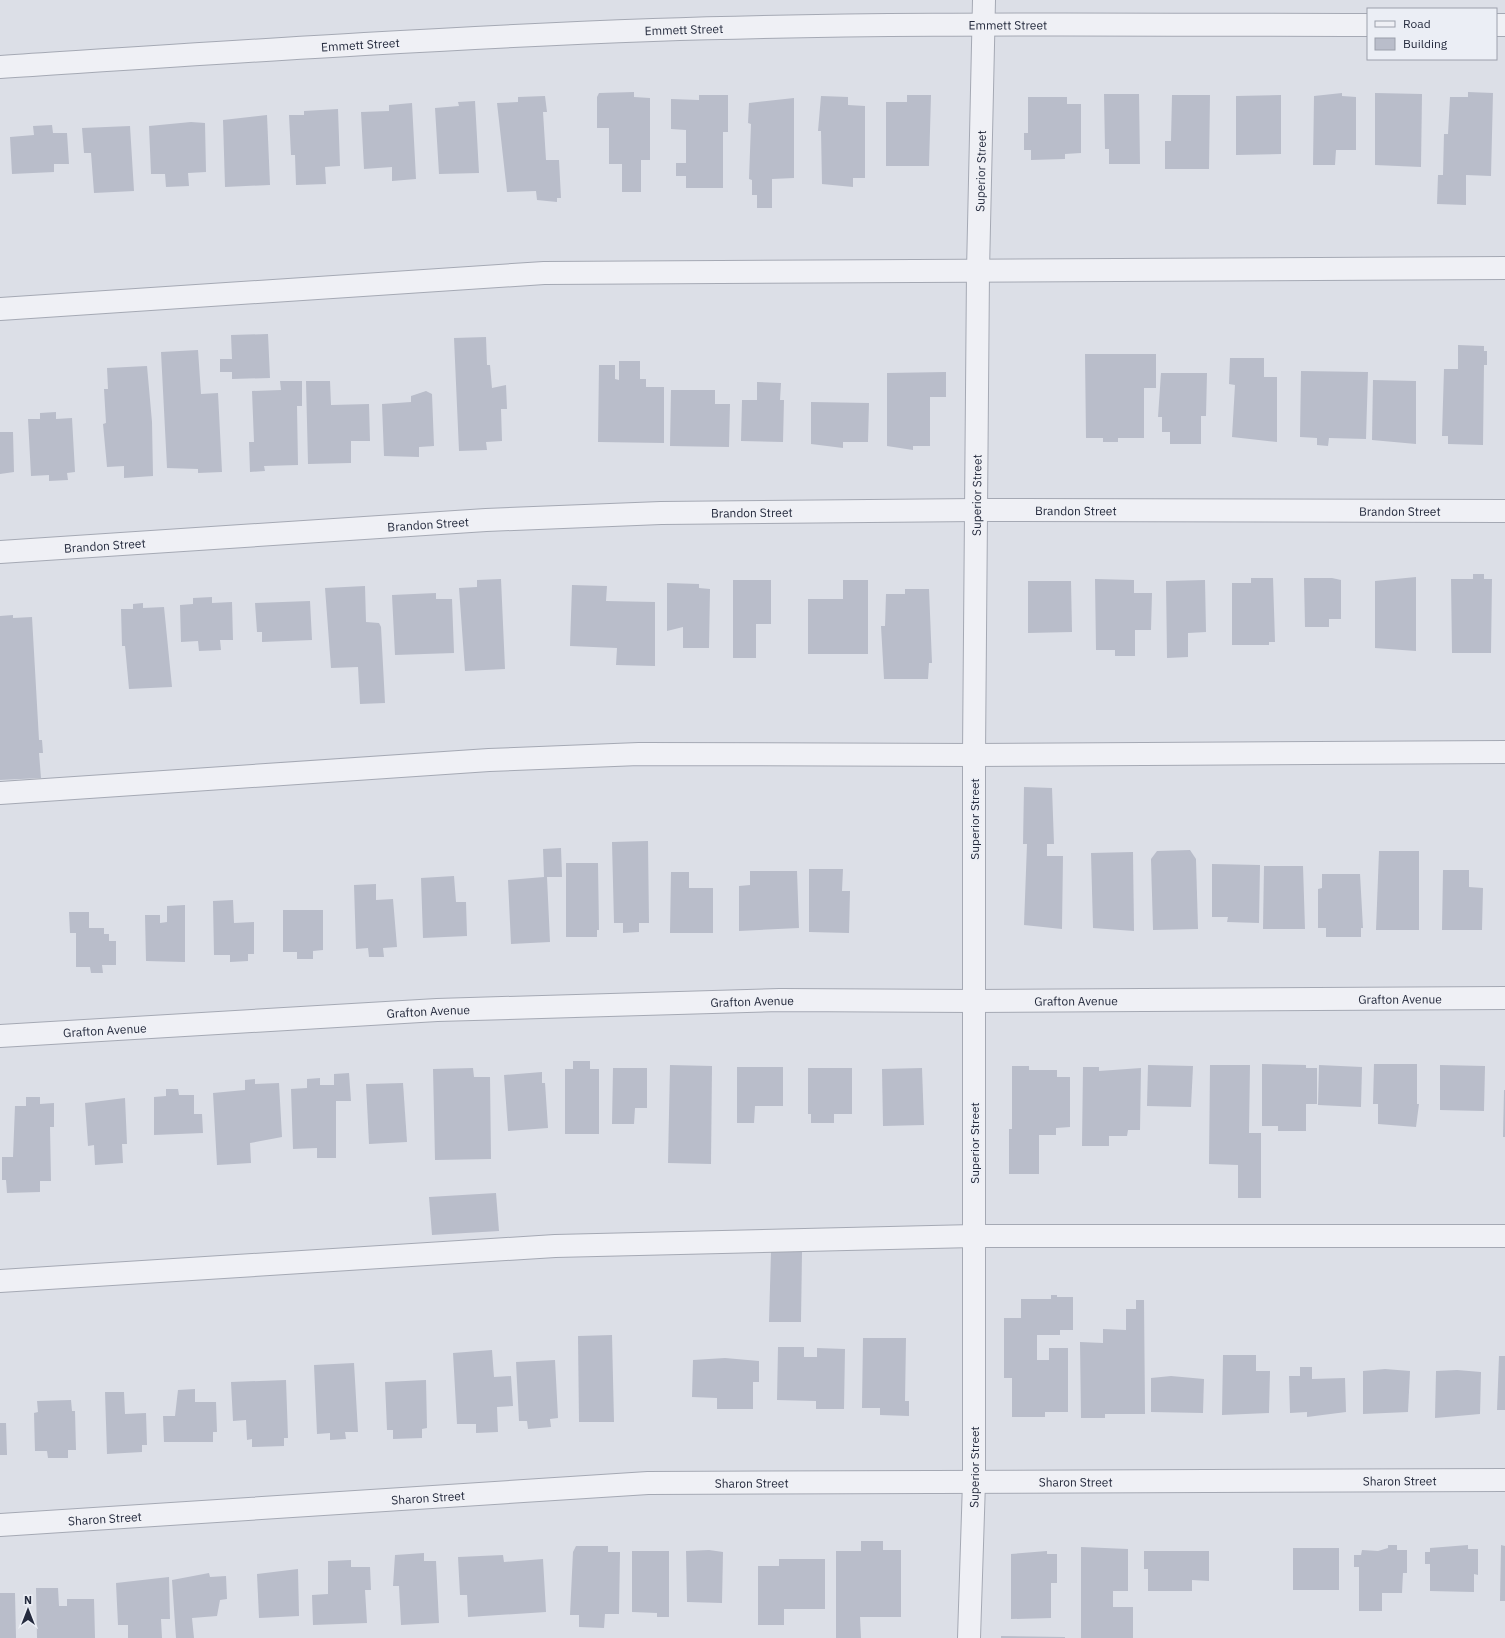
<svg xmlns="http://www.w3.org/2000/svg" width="1505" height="1638" viewBox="0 0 1505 1638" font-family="'IBM Plex Sans',sans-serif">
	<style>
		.building { fill: #b9bdca }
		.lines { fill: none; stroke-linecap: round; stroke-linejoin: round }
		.minor-casing { stroke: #a5a9b4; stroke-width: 24 }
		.minor { stroke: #eff0f5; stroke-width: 22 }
		.labels { text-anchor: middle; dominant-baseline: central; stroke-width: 3; stroke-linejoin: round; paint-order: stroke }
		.street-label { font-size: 12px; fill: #252b3e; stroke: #ebeef5 }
	</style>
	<rect width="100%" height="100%" fill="#dcdfe7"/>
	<g class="building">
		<polygon points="634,92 634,97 650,98 650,160 641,160 641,192 622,192 622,164 609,164 609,128 597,128 597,97 599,93"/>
		<polygon points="1468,92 1493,93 1491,176 1466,175 1466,205 1437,204 1438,175 1443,175 1444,134 1448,134 1450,97 1468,97"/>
		<polygon points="1342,93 1342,96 1356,97 1356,150 1336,150 1335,165 1313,165 1314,96"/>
		<polygon points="1375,93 1422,94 1421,167 1375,165"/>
		<polygon points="1104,94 1139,94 1140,164 1109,164 1109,149 1105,149"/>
		<polygon points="699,95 728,95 728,132 723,132 723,188 686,188 686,176 676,176 676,163 686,163 686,130 671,129 671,99 699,100"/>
		<polygon points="907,95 931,95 929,166 886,166 886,102 907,102"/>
		<polygon points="1172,95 1210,95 1209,169 1165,169 1165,141 1171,141"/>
		<polygon points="1281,95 1281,154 1236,155 1236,96"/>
		<polygon points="545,96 547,112 543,112 546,160 559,160 561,198 557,198 557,202 537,200 536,191 507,192 497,103 518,102 518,97"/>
		<polygon points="821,96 848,97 848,105 865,106 865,178 853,178 853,187 822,184 821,131 818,131"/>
		<polygon points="1028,97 1067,97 1067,104 1081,104 1081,153 1065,154 1065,159 1031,160 1031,150 1024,150 1024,133 1028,133"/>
		<polygon points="794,98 794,178 772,179 772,208 757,208 757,195 752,195 752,180 749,179 751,124 748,123 749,103"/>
		<polygon points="475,101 479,173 439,174 435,108 459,106 458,102"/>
		<polygon points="412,103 416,179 392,181 392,167 364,169 361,112 389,111 389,105"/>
		<polygon points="338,109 340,166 325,167 326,184 296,185 295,155 291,155 289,115 304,115 304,111"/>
		<polygon points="267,115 270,185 225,187 223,120"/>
		<polygon points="191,122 205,123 206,172 188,173 189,186 166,187 165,174 151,174 149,126"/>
		<polygon points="52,125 53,133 67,133 69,164 54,164 54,172 12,174 10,137 34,135 33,126"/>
		<polygon points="130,126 134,191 94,193 91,153 84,153 82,128"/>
		<polygon points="268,334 270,378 232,379 232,372 220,372 220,359 232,359 231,335"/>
		<polygon points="486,337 487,365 490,365 492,388 506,385 507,409 501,409 502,441 486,442 487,450 459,451 454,338"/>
		<polygon points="1458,345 1484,346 1484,351 1487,351 1487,365 1484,365 1483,445 1448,444 1448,436 1442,436 1444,369 1458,369"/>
		<polygon points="198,350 201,394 218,393 222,472 198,473 198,469 167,468 161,352"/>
		<polygon points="1085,354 1156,354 1156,388 1144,388 1144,438 1118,438 1118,442 1103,442 1103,438 1086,438"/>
		<polygon points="1230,358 1264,358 1264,377 1277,377 1277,442 1232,437 1235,385 1229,384"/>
		<polygon points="619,361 640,361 640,379 646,379 646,387 664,387 664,443 598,442 599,365 615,365 615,379 619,380"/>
		<polygon points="147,366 152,422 153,476 124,478 124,466 107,467 103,424 106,423 104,389 108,389 107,368"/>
		<polygon points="1301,371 1368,372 1366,439 1329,438 1328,446 1317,445 1317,438 1300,437"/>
		<polygon points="946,372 946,397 930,397 930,446 913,446 913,450 887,446 887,373"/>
		<polygon points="1161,373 1207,373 1206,416 1201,416 1201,444 1170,444 1170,432 1162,432 1162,417 1158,417"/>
		<polygon points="1373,380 1416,381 1416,444 1372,440"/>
		<polygon points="280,381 302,381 302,406 297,406 298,465 264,466 265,471 250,472 249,442 254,442 252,391 281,390"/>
		<polygon points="306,381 330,381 331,405 369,404 370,441 351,441 351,463 308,464"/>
		<polygon points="757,382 781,383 780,400 784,400 783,442 741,441 742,400 757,400"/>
		<polygon points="671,390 715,390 715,404 730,404 729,447 670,446"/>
		<polygon points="426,391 432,394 434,446 419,447 419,457 384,456 382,404 411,402 411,396"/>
		<polygon points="811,402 869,403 868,442 843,442 843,448 811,444"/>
		<polygon points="56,412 56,419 72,418 75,472 67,473 68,480 49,481 49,475 31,476 28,419 40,419 40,413"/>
		<polygon points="0,432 13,432 14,472 0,474"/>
		<polygon points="1473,574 1484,574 1484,579 1492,579 1491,653 1452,653 1451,579 1473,579"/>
		<polygon points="1416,577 1416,651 1375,648 1375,581"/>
		<polygon points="1251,578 1273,578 1275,642 1269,642 1269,645 1232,645 1232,583 1251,583"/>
		<polygon points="1304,578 1332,578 1341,580 1341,619 1329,619 1329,627 1305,627"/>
		<polygon points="501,579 505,669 465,671 459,588 477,587 477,580"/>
		<polygon points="1095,579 1134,580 1134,593 1152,593 1151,630 1135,630 1135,656 1115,656 1115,650 1096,650"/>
		<polygon points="733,580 771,580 771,624 756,624 756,658 733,658"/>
		<polygon points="843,580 868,580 868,654 808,654 808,599 843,599"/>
		<polygon points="1205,580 1206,632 1188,633 1188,657 1167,658 1166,581"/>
		<polygon points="1028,581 1071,581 1072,632 1028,633"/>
		<polygon points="667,583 699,584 699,588 710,589 709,648 683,648 683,627 667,631"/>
		<polygon points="572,585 607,586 606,601 655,602 655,666 616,665 617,648 570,646"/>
		<polygon points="365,586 366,622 379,623 381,627 385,703 360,704 358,667 331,668 325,588"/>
		<polygon points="905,589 929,589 932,663 929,663 928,679 884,679 881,626 885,626 886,594 905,594"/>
		<polygon points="436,593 436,599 452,599 454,653 395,655 392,595"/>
		<polygon points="212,597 212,603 232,602 233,640 220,640 221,650 199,651 198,641 181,642 180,605 193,604 193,598"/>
		<polygon points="310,601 312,640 262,642 262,632 257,632 255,603"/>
		<polygon points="143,603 143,608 164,607 172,687 129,689 125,646 122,646 121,609 133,609 133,604"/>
		<polygon points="13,615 13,618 32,617 39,740 42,740 43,753 39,753 41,778 0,780 0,616"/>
		<polygon points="1024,787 1052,788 1054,844 1047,844 1047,856 1063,856 1062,929 1024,925 1027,844 1023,844"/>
		<polygon points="648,841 649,923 639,923 639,932 623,933 623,923 614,923 612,842"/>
		<polygon points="561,848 562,877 547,877 550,942 511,944 508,880 544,877 543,849"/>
		<polygon points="1190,850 1196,859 1198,929 1153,930 1151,859 1157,851"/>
		<polygon points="1379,851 1419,851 1419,930 1376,930"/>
		<polygon points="1133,852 1134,931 1093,928 1091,853"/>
		<polygon points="566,863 598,863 599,930 597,930 597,937 566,937"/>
		<polygon points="1212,864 1260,865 1259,923 1227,922 1228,917 1212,917"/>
		<polygon points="1264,866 1303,866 1305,929 1263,929"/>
		<polygon points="809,869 843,869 842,891 850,891 849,933 809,932"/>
		<polygon points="1443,870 1469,870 1469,887 1483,888 1482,930 1442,930"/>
		<polygon points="750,871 797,871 799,928 739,931 739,886 750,885"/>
		<polygon points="671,872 689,872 689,888 713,888 713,933 670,933"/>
		<polygon points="1322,874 1360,874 1363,928 1361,928 1361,937 1326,937 1326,928 1318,928 1318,889 1322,888"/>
		<polygon points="454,876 456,902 466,902 467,936 423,938 421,878"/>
		<polygon points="376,884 376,900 393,899 397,947 383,948 384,957 369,957 368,948 356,949 354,885"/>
		<polygon points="233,900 234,923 254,922 254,954 248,954 248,961 230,962 230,955 214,955 213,901"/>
		<polygon points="185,905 185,962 146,961 145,915 160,915 160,923 167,922 167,906"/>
		<polygon points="283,910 323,910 323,950 313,951 313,959 297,959 297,952 283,952"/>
		<polygon points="69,912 89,912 89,928 104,928 104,934 109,934 109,941 116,941 116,965 102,965 103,973 91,973 90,967 76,967 76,933 70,933"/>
		<polygon points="573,1061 590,1061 590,1069 599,1069 599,1134 565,1134 565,1069 573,1069"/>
		<polygon points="1262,1064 1306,1065 1306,1068 1317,1068 1317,1104 1306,1104 1306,1131 1278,1131 1278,1126 1262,1126"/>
		<polygon points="1374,1064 1417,1064 1417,1104 1419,1104 1416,1127 1378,1124 1378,1104 1373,1104"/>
		<polygon points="670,1065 712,1066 711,1164 668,1163"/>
		<polygon points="1148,1065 1193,1066 1191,1107 1147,1106"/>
		<polygon points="1210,1065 1250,1065 1249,1133 1261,1133 1261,1198 1238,1198 1238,1165 1209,1164"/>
		<polygon points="1319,1065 1362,1067 1361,1107 1318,1105"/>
		<polygon points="1440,1065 1485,1066 1484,1111 1440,1110"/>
		<polygon points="1012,1066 1029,1066 1029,1070 1057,1070 1057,1077 1070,1077 1070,1127 1056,1128 1056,1135 1039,1135 1039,1174 1009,1174 1009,1129 1012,1129"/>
		<polygon points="737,1067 783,1067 783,1106 755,1106 754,1123 737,1123"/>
		<polygon points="1083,1067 1099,1067 1099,1071 1141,1068 1140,1130 1128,1130 1127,1136 1109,1136 1109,1146 1082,1146"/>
		<polygon points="473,1068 474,1077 490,1077 491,1159 435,1160 433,1069"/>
		<polygon points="613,1068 647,1068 647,1108 635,1108 634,1124 612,1124"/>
		<polygon points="808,1068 852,1068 852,1114 834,1114 834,1123 811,1123 811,1114 808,1114"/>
		<polygon points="922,1068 924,1125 883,1126 882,1069"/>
		<polygon points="542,1072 542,1083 545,1083 548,1128 508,1131 504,1075"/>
		<polygon points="349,1073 351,1101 336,1101 336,1158 317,1158 317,1148 293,1149 291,1089 307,1088 307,1079 320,1078 320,1085 334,1085 334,1074"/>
		<polygon points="255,1079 255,1084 279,1083 282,1137 250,1143 251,1163 217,1165 213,1093 245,1090 245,1080"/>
		<polygon points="403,1083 407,1142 369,1144 366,1084"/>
		<polygon points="166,1089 178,1089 179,1095 194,1095 194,1114 202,1114 203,1133 154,1135 154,1097 166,1096"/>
		<polygon points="1504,1090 1505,1090 1505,1137 1503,1137"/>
		<polygon points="26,1097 40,1097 40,1104 54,1103 54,1127 50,1127 51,1181 40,1181 40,1192 7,1193 6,1180 2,1180 2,1157 13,1157 15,1106 26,1106"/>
		<polygon points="125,1098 127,1144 122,1144 123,1163 95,1165 94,1145 88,1146 85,1103"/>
		<polygon points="496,1193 499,1231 432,1235 429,1197"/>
		<polygon points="771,1252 802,1252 801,1322 769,1322"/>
		<polygon points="1051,1295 1057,1295 1057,1297 1073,1297 1073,1330 1060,1330 1060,1335 1037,1335 1037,1360 1049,1360 1049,1348 1068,1348 1068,1412 1045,1412 1045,1417 1012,1417 1012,1378 1004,1378 1004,1318 1021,1318 1021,1299 1051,1299"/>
		<polygon points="1136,1300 1144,1300 1145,1414 1105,1414 1105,1418 1081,1418 1080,1342 1103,1343 1103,1329 1126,1330 1126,1309 1136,1309"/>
		<polygon points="612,1335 614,1422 579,1422 578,1336"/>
		<polygon points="863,1338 906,1338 905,1401 909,1401 909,1416 880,1415 880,1408 862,1408"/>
		<polygon points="778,1347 804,1347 804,1357 817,1357 817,1348 845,1349 844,1409 816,1409 816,1401 777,1400"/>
		<polygon points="492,1350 494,1377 511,1376 513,1406 497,1407 498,1432 476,1433 476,1424 457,1424 453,1353"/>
		<polygon points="1223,1355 1256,1355 1256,1371 1270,1371 1269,1413 1222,1415"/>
		<polygon points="1499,1356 1505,1356 1505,1410 1497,1410"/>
		<polygon points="725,1358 759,1361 759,1382 753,1382 753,1409 717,1409 717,1398 692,1397 693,1360"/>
		<polygon points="555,1360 558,1418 550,1419 551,1427 528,1429 527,1421 519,1421 516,1362"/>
		<polygon points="354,1363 358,1432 345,1432 346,1439 330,1440 330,1433 317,1434 314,1365"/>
		<polygon points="1300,1367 1312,1367 1312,1379 1345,1378 1346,1412 1307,1417 1307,1412 1290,1413 1289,1376 1300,1376"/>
		<polygon points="1385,1369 1410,1371 1408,1412 1363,1414 1363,1371"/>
		<polygon points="1457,1370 1481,1372 1480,1414 1435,1418 1436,1371"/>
		<polygon points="1171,1376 1204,1379 1203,1413 1151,1412 1151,1378"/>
		<polygon points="286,1380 288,1438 284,1438 284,1446 252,1447 252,1439 247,1440 246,1420 233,1421 231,1382"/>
		<polygon points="426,1380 427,1428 422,1429 422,1438 393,1439 393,1430 387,1430 385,1382"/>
		<polygon points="195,1389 195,1402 216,1402 217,1432 213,1432 213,1442 164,1442 163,1416 175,1416 178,1390"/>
		<polygon points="105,1392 124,1392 125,1414 146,1413 147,1445 142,1445 142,1452 107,1454"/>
		<polygon points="71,1400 72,1411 75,1411 76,1450 68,1450 68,1458 48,1458 47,1451 35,1451 34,1413 38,1412 37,1401"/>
		<polygon points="0,1423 6,1423 7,1455 0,1455"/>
		<polygon points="861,1541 883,1541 883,1550 901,1550 901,1617 860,1617 861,1638 836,1638 836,1551 861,1551"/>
		<polygon points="1388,1545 1397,1545 1397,1550 1407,1550 1407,1573 1403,1573 1402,1593 1382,1593 1382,1611 1359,1611 1359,1567 1354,1567 1354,1555 1361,1555 1362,1550 1378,1551 1388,1548"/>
		<polygon points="1468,1545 1468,1549 1478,1549 1478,1575 1474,1574 1474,1592 1430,1591 1430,1564 1425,1564 1425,1552 1430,1552 1430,1548"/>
		<polygon points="1501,1545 1505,1546 1505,1601 1500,1601"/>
		<polygon points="576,1546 608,1546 608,1552 620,1552 619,1614 605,1614 604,1628 579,1627 579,1615 570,1615 573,1552"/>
		<polygon points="1081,1547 1128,1549 1128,1591 1113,1591 1113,1607 1133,1607 1133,1638 1081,1638"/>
		<rect x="1293" y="1548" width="46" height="42"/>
		<polygon points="709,1550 723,1552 722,1603 687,1602 686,1551"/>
		<polygon points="632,1551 669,1551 669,1617 657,1617 657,1613 632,1612"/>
		<polygon points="1047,1551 1047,1554 1057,1554 1057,1583 1051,1583 1051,1618 1011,1619 1011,1554"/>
		<polygon points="1144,1551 1209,1551 1209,1581 1192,1580 1192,1591 1148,1591 1148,1569 1144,1569"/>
		<polygon points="424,1553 424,1561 436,1561 439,1623 401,1625 399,1586 393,1586 395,1555"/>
		<polygon points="503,1555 504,1562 543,1559 546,1612 468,1617 467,1595 460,1595 458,1557"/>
		<polygon points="779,1559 825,1559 825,1609 784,1609 784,1625 758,1625 758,1566 779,1566"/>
		<polygon points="351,1560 351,1567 370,1567 371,1590 365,1590 367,1623 313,1625 312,1595 328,1594 328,1561"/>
		<polygon points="298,1569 299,1616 259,1618 257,1574"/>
		<polygon points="209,1573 210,1577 226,1576 227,1599 220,1600 217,1616 192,1618 194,1638 176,1638 172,1580"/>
		<polygon points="169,1577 170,1619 161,1619 162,1638 128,1638 128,1625 118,1625 116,1583"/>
		<polygon points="36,1588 58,1588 59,1606 67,1606 67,1599 94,1599 95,1638 37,1638"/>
		<polygon points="0,1593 15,1593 16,1638 0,1638"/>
		<polygon points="1001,1636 1065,1637 1065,1638 1001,1638"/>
	</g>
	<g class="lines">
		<g class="minor-casing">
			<g id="minor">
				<polyline points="1496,25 1505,25"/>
				<path id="s1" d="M0 67C217 53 435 38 653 30 891 22 1130 25 1368 25"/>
				<polyline points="0,309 544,273 1505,268"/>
				<path id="s2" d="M0 552 486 520 661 513 977 510 1505 511"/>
				<polyline points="0,793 489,760 639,754 974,755 1505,752"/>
				<path id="s3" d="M0 1036 437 1010 780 1000 974 1001 1505 998"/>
				<polyline points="0,1281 555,1246 974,1236 1505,1236"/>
				<path id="s4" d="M0 1525 648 1483 1505 1480"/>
				<path id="s5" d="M969 1638 974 1482V755L978 271 984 0"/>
			</g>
		</g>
		<use href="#minor" class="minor"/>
	</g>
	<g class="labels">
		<g class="street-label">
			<text stroke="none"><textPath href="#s1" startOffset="1009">Emmett Street</textPath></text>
			<text stroke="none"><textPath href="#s1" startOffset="685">Emmett Street</textPath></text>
			<text stroke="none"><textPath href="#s1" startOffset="361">Emmett Street</textPath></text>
			<text stroke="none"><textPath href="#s5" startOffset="1467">Superior Street</textPath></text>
			<text stroke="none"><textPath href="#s5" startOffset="1143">Superior Street</textPath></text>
			<text stroke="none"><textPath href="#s2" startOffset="1077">Brandon Street</textPath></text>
			<text stroke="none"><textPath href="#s2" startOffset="1401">Brandon Street</textPath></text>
			<text stroke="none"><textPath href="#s2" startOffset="753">Brandon Street</textPath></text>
			<text stroke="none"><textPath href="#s2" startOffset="429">Brandon Street</textPath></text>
			<text stroke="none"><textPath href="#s2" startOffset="105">Brandon Street</textPath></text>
			<text transform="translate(974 819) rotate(-90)">Superior Street</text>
			<text stroke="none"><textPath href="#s3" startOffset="1401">Grafton Avenue</textPath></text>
			<text stroke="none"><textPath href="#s3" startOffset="1077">Grafton Avenue</textPath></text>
			<text stroke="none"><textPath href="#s3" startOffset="753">Grafton Avenue</textPath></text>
			<text stroke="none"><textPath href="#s3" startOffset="429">Grafton Avenue</textPath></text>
			<text stroke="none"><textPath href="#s3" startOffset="105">Grafton Avenue</textPath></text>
			<text transform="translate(974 1143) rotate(-90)">Superior Street</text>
			<text stroke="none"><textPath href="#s5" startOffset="171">Superior Street</textPath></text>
			<text stroke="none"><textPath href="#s4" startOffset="1401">Sharon Street</textPath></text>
			<text stroke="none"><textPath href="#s4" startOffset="1077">Sharon Street</textPath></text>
			<text stroke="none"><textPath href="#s4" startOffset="753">Sharon Street</textPath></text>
			<text stroke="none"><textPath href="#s4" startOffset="429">Sharon Street</textPath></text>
			<text stroke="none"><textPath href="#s4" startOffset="105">Sharon Street</textPath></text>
		</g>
	</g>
	<rect x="1367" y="8" width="130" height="52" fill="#ebeef5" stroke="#9ca0ac"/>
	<rect x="1375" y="21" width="20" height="6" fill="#eff0f5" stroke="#9ca0ac"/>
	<text x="1403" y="28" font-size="12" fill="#252b3e">Road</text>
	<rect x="1375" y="38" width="20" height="12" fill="#b9bdca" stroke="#9ca0ac"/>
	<text x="1403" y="48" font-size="12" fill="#252b3e">Building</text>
	<g transform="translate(28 1610)" stroke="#ebeef5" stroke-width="3" paint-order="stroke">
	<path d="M0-3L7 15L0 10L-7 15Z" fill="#252b3e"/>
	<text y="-6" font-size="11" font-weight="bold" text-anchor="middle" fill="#252b3e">N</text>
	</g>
</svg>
